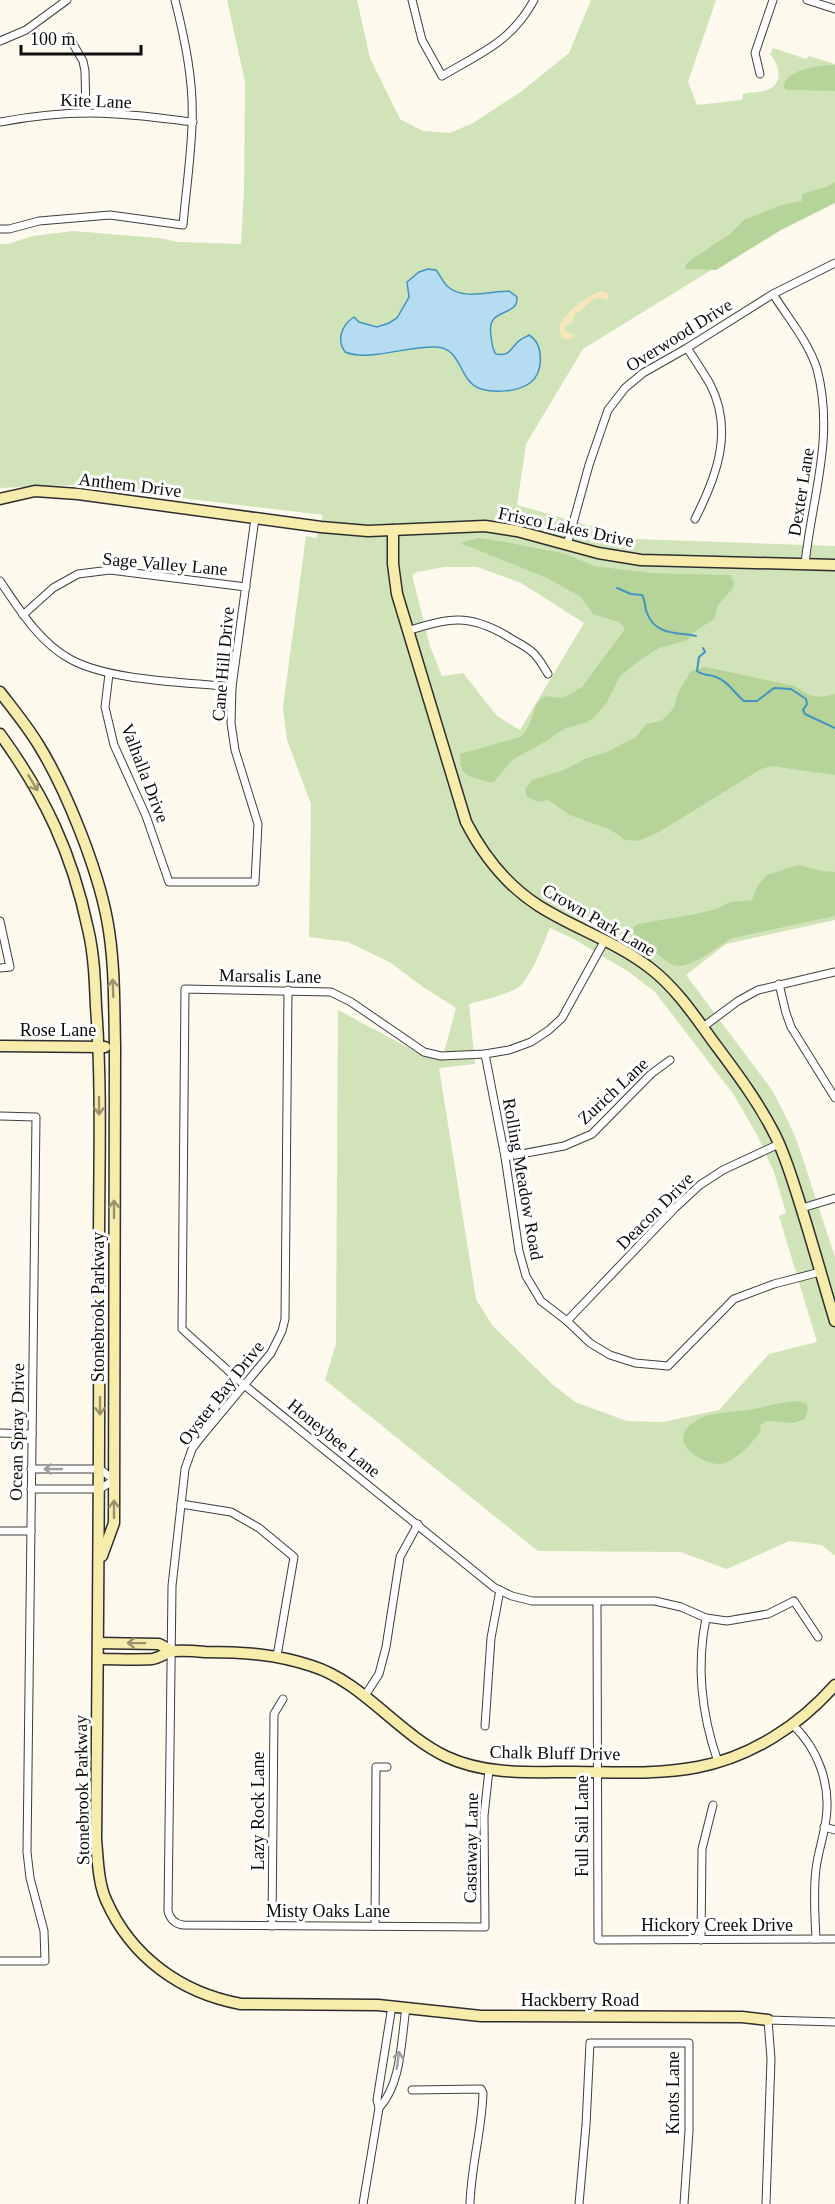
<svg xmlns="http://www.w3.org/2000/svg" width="835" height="2204" viewBox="0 0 835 2204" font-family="'Times New Roman',serif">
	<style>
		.green { fill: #d1e4b9; fill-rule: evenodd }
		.forest { fill: #b6d49a }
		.sand { fill: #f5e6bc }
		.water { fill: #b5dcf0; stroke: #4393c1; stroke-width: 1.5 }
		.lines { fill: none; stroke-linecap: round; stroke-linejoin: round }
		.stream { stroke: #4393c1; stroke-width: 2 }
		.street-casing { stroke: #3f3f3f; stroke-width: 9 }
		.secondary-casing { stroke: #2e2e2e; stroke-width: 13 }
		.street { stroke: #fff; stroke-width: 7 }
		.secondary { stroke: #f8ecad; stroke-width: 10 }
		.oneway { stroke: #9a926d }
		.oneway2 { stroke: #9e9e9e }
		.labels { text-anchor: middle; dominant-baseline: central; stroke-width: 6; stroke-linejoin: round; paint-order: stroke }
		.street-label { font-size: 18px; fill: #0c0c0c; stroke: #fff }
	</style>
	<rect width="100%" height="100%" fill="#fdf9ec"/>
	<path class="green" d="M227 0H357L370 58 400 119 423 131 450 133 473 123 522 91 569 53 591 0H716L688 82 697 105 742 100 743 94C750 92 760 93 767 90 784 84 780 66 770 54L773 48 806 59 809 56 835 64V200L773 232 583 349 526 444 517 505 636 539 835 546V920L726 944 686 975 772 1090 785 1115 797 1141 835 1257V1556L822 1545 789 1541 727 1569 680 1552 538 1551 325 1380 336 1344 338 1010 422 1055 442 1060 456 1008 423 987 391 963 348 942 309 937 311 804 287 740 283 707 306 536 316 538 323 515 75 485 0 488V244H8L33 236 73 231 159 238 178 242 241 244 244 191 245 82ZM444 567H477L521 583 584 623 520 730 497 716 463 673 442 676 430 646 412 575 417 572ZM550 928 572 938 629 972 655 992 734 1095 757 1135 774 1172 786 1213 779 1216 817 1342 769 1354 719 1410 663 1422 627 1421 575 1402 552 1384 492 1325 476 1299 439 1068 475 1064 469 1004C481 1001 515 993 522 984 535 968 542 946 550 928Z"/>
	<g class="forest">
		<path d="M835 65V91L787 90 784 88C782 70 821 64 835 65Z"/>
		<path d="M835 182V203L781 230 716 270 686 269 685 266 692 259 730 234 744 220 781 205 802 201V195C812 189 825 190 835 182Z"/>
		<path d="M479 538 505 542 566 554 594 566 650 573 730 575 734 582 733 588 718 605 714 619 694 632 688 640 659 648 639 661 620 676 607 702 594 718 588 722 567 728 557 733 548 740 512 760 494 782C488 783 486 781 479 779 463 776 460 771 460 754L520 737C534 727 530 707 544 696L563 698 582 687 625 629 619 622 593 614 581 597 547 578 460 543Z"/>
		<polygon points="706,667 795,686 809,695 821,697 835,694 835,775 771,766 761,769 659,832 638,841 625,840 611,830 570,815 548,800 538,802 527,797 525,789 532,780 564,770 585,759 609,751 636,737 646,724 661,721 674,708 678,693 691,671"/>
		<path d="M798 865 823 871 835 872V916L733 938C716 946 689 973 671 964 663 960 656 952 648 947 640 942 632 938 633 927L638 924 696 914 716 909 730 902 752 900 758 885 767 875Z"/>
		<path d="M795 1401 806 1403 808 1409 805 1419 793 1423 766 1421 760 1425 761 1430C755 1441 732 1465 719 1464 703 1464 671 1445 688 1427 704 1410 734 1413 754 1409 768 1406 781 1402 795 1401Z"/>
	</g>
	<path class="sand" d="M601 291 608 293V300C604 300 601 298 598 298 589 299 584 311 575 313L573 321 564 328 566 331 574 334V338L568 340 561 338 559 327C565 311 586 297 601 291Z"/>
	<path class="water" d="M428 269 436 270C440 275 443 282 447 286 463 301 490 291 509 291L517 297C518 319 486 305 491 336 492 343 492 349 496 354 507 356 509 352 515 345 518 340 524 338 529 335 544 344 544 372 530 383 518 392 494 393 481 389 458 382 463 348 436 347 410 345 369 362 345 352 336 339 342 325 354 317L359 322 373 326 377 327 389 323 397 318 409 297 407 282 419 272Z"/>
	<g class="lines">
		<g class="stream">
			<path d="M617 588 631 594 642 595C646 601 644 607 647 613 656 636 677 632 696 636"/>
			<path d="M703 648 705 652 699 657 697 671C703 676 709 674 716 677 728 681 734 693 744 701H757L774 688 791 689 806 699 807 704 803 710 805 714 835 728"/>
		</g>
		<g class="street-casing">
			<g id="street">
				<path d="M412 0 422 40 442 76C482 52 511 42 534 0"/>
				<polyline points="807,0 835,9"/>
				<polyline points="69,37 83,61 85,71 86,113"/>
				<polyline points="0,41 26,30 67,0"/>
				<polyline points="760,74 755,53 773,0"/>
				<path d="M0 122C38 115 76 111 115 114 141 115 167 119 193 122"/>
				<path d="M0 229H9L39 221 110 215 183 225C186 191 191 157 192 124 194 82 185 40 175 0"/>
				<path d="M773 294C788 318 808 341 817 369 835 438 812 496 805 564"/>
				<path d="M687 348C695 360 703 372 710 384 734 430 717 476 695 519"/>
				<polyline points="567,545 589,465 608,410 625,388 643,373 687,348 773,294 835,263"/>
				<path d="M0 581C19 609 39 642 70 659 109 681 187 682 232 687"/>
				<polyline points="23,615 53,588 78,574 110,570 246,587"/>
				<path d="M407 631C449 618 468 613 507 636 514 641 524 645 531 651 538 656 543 666 548 674"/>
				<polyline points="109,674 105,707 114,745 146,816 169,882 255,882 258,824 235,750 231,723 232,687 255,518"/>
				<polyline points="0,921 10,967 0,968"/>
				<polyline points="605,940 562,1018 549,1030 531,1042 509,1050 485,1054 441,1056 424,1052 351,1002 331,992 185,989 182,1329 243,1384 495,1588 512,1596 532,1601 655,1601 681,1607 706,1618 727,1621 768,1614 794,1601 818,1637"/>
				<polyline points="779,984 786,1013 791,1027 835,1098"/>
				<path d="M288 990 285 1319 282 1331 271 1353 201 1437 192 1449 185 1469 172 1586 168 1911C170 1919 175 1924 183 1925L485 1927 484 1816 489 1770"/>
				<polyline points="703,1027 738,1001 758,990 835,972"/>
				<polyline points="485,1054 505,1157 519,1251 526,1276 541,1301 567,1321 590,1343 610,1355 635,1363 668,1366 734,1299 774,1284 820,1272"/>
				<polyline points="0,1116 36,1117 27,1852 30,1878 44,1931 45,1961 0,1961"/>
				<polyline points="505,1157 564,1146 592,1134 651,1074 670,1060"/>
				<polyline points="802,1208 835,1198"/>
				<polyline points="567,1321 675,1208 700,1185 723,1170 779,1144"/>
				<polyline points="0,1433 32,1434"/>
				<polyline points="31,1489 100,1489 114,1480 100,1469 31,1469"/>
				<polyline points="181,1504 231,1512 259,1528 294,1557 277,1656"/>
				<polyline points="0,1531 31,1531"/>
				<polyline points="597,1603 598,1940 835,1939"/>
				<path d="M706 1618C696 1667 702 1716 718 1762"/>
				<polyline points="364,1697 379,1674 386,1647 400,1557 418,1524"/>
				<path d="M793 1725C818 1749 831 1784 826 1819 824 1836 818 1852 816 1869 813 1892 815 1916 816 1939"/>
				<polyline points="485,1726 491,1638 500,1590"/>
				<polyline points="824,1827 835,1830"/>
				<polyline points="272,1926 274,1714 283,1699"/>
				<polyline points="375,1926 376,1767 387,1767"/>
				<polyline points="701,1940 702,1849 713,1805"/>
				<path d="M412 2090 481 2089 483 2093C482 2130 471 2166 470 2204"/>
				<path d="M379 2108C402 2083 401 2040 406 2008"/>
				<polyline points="363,2204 379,2108 377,2100 392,2006"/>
				<polyline points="579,2204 586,2125 590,2043 689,2043 689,2131 684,2204"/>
				<polyline points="766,2204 771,2059 768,2020 835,2022"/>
			</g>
		</g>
		<g class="secondary-casing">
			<g id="secondary">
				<polyline points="0,499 35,491 78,494 321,527 368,531 485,526 517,531 598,553 641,560 835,565"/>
				<path d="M393 530V564L397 594 466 822C484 857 506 885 539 906 575 929 617 942 650 968 676 988 694 1015 712 1040 735 1071 758 1101 775 1135 784 1153 790 1172 796 1191 810 1234 822 1278 835 1321"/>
				<path d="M0 692C13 709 27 726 38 744 66 789 97 867 107 919 115 961 114 1004 115 1047L114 1523 102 1556"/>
				<path d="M0 734C45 796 72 853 88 929 94 954 95 981 96 1007 102 1086 99 1166 99 1245 100 1444 98 1642 96 1840 98 1860 98 1882 106 1900 131 1957 181 1993 241 2004L378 2005 481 2016 742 2017 768 2020"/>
				<polyline points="0,1046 105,1047"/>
				<polyline points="98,1643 159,1644 172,1651"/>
				<path d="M98 1659C116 1659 135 1660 152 1659 160 1658 166 1652 174 1651 184 1650 195 1651 205 1652 243 1652 276 1654 312 1666 363 1682 398 1734 447 1757 486 1775 529 1772 571 1772 613 1772 657 1775 698 1767 751 1757 800 1725 835 1685"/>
			</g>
		</g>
		<use href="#street" class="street"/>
		<use href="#secondary" class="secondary"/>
	</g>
	<defs><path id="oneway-shaft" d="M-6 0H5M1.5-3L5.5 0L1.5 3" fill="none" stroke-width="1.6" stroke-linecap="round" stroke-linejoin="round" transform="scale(1.5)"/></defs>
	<g class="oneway">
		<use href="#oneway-shaft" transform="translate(33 783) rotate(59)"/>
		<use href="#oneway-shaft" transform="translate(113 988) rotate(-92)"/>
		<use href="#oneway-shaft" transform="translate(99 1106) rotate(90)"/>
		<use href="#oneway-shaft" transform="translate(114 1209) rotate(-90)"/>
		<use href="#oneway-shaft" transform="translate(100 1406) rotate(90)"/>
		<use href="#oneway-shaft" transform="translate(114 1509) rotate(-90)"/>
		<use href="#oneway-shaft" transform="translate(136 1643) rotate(-179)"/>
	</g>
	<g class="oneway2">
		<use href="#oneway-shaft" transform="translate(53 1469) rotate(-180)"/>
		<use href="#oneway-shaft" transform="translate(398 2060) rotate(-82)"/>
	</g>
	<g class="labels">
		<g class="street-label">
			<text transform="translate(96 101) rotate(2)">Kite Lane</text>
			<text transform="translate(679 335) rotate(-32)">Overwood Drive</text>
			<text transform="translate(130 485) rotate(7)">Anthem Drive</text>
			<text transform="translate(801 492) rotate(-81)">Dexter Lane</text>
			<text transform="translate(566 527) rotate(12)">Frisco Lakes Drive</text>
			<text transform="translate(165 564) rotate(5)">Sage Valley Lane</text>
			<text transform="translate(223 664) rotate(-85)">Cane Hill Drive</text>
			<text transform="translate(145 773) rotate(69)">Valhalla Drive</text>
			<text transform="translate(599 920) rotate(30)">Crown Park Lane</text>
			<text transform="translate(270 976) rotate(1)">Marsalis Lane</text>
			<text x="58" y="1030">Rose Lane</text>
			<text transform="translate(613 1091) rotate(-43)">Zurich Lane</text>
			<text transform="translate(523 1179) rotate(80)">Rolling Meadow Road</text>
			<text transform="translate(655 1211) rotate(-45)">Deacon Drive</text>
			<text transform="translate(98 1307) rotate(-90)">Stonebrook Parkway</text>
			<text transform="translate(221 1393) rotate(-52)">Oyster Bay Drive</text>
			<text transform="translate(17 1432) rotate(-89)">Ocean Spray Drive</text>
			<text transform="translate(334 1438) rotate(39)">Honeybee Lane</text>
			<text transform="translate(555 1753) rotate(1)">Chalk Bluff Drive</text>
			<text transform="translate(82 1790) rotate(-91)">Stonebrook Parkway</text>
			<text transform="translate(258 1811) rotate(-90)">Lazy Rock Lane</text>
			<text transform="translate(582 1826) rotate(-90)">Full Sail Lane</text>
			<text transform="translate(471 1848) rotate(-89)">Castaway Lane</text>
			<text x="328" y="1911">Misty Oaks Lane</text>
			<text x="717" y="1925">Hickory Creek Drive</text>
			<text x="580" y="2000">Hackberry Road</text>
			<text transform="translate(673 2093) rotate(-90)">Knots Lane</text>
		</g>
	</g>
	<path d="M21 45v9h120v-9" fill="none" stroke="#0c0c0c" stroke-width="3"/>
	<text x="30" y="45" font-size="18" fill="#0c0c0c" stroke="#ffffff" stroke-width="4.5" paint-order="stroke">100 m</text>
</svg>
